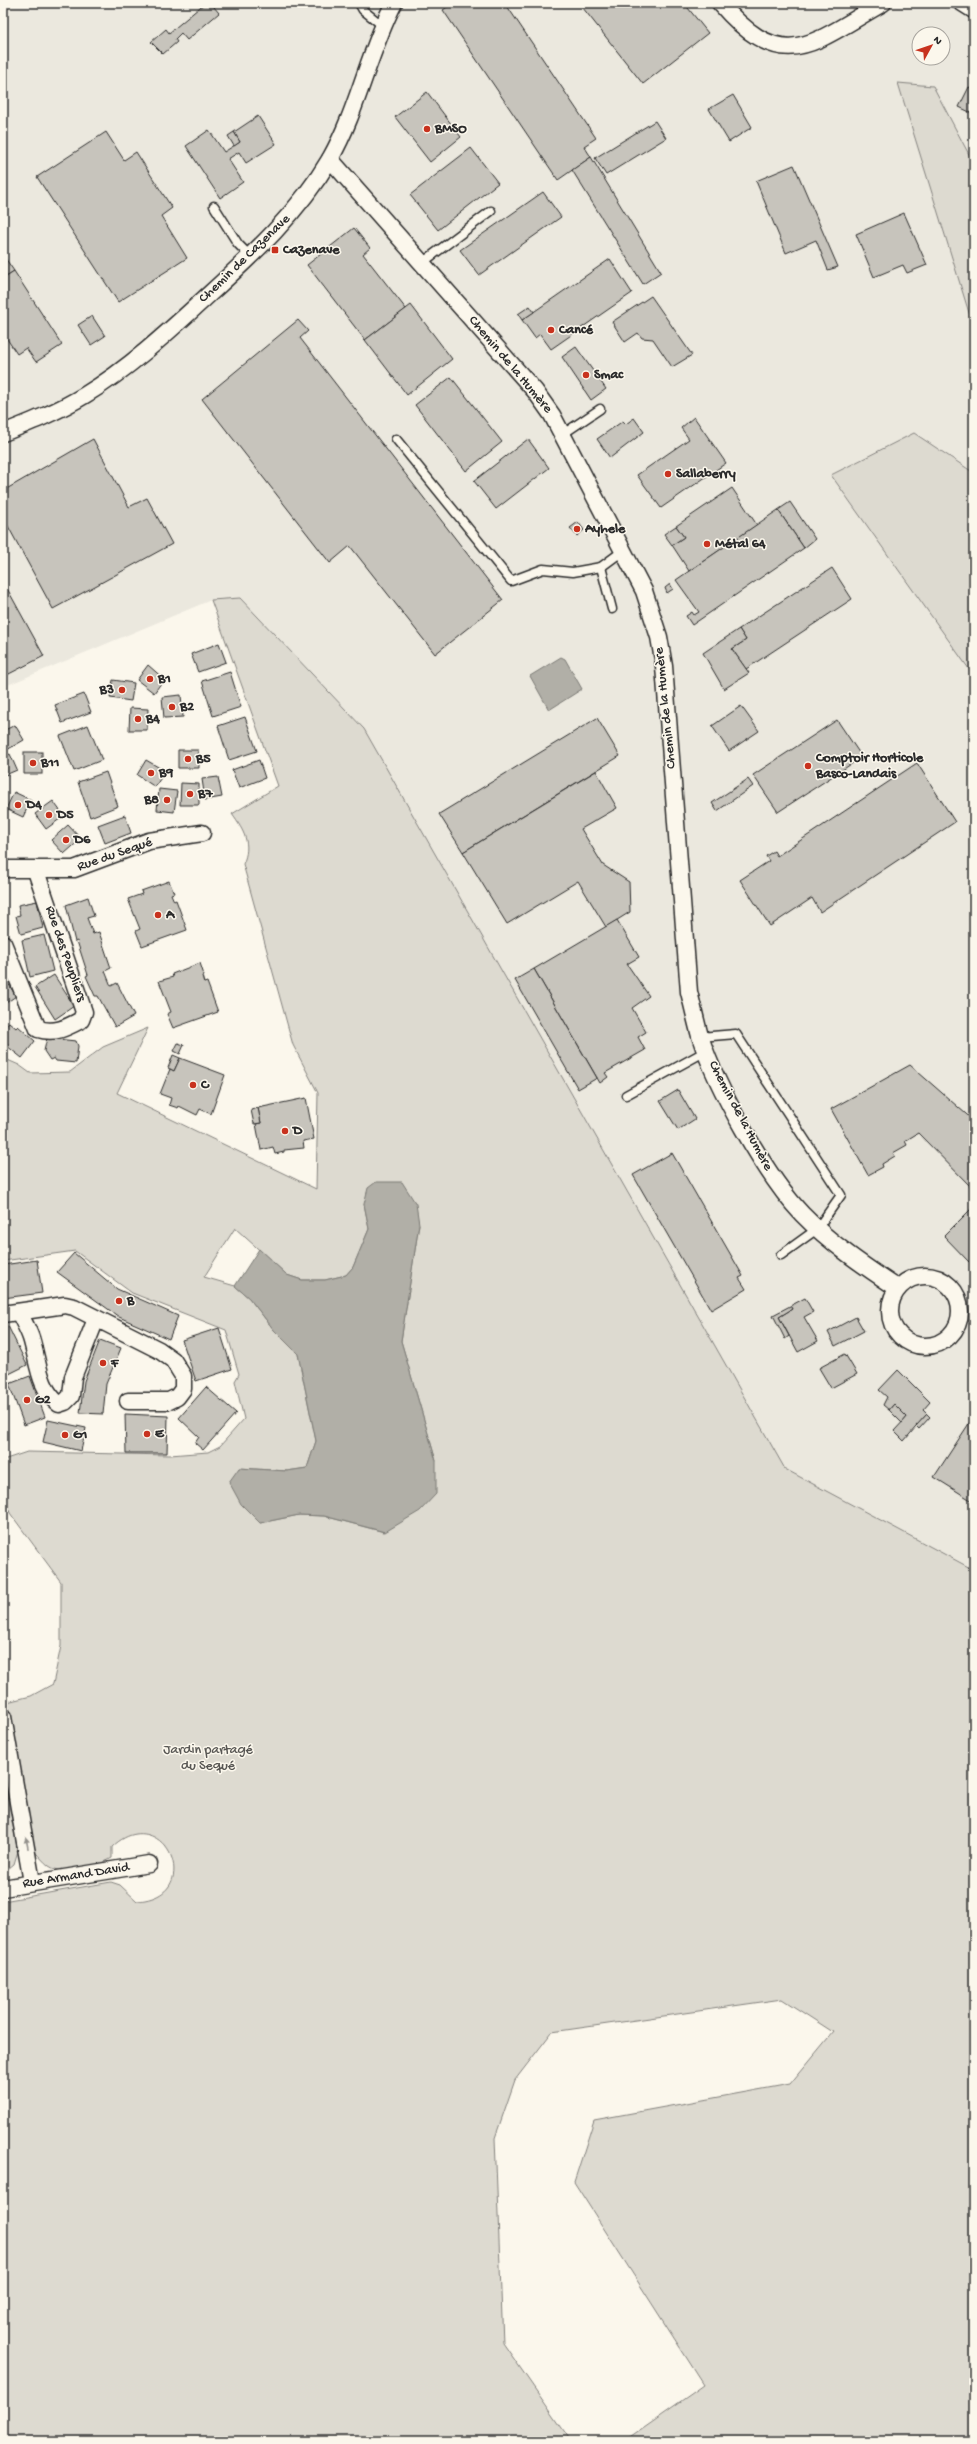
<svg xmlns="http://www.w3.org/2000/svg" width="977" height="2444" viewBox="0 0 977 2444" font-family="'Gochi Hand',sans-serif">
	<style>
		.built { fill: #ebe8de; fill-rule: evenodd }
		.green { fill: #dddad0; stroke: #84827e; fill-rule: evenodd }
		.water { fill: #b1afa7; stroke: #7b7a75 }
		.building { fill: #c7c4bc; stroke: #2b2b2b }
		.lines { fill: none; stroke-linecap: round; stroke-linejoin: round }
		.lane-casing { stroke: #2b2b2b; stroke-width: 11 }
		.street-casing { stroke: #2b2b2b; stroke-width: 19 }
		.lane { stroke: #fbf7ec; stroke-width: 8 }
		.street { stroke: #fbf7ec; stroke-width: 16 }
		.oneway { fill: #93918c }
		.poi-dot { fill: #c8321e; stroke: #fbf7ec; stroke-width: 1.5 }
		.labels { text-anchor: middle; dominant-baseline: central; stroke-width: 3; stroke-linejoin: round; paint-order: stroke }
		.poi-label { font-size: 14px; font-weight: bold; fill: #2b2b2b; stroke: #fbf7ec; text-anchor: start }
		.street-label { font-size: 14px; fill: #2b2b2b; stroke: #fbf7ec }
		.park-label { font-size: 14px; fill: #585754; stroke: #fbf7ec }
	</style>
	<rect width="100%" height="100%" fill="#fbf7ec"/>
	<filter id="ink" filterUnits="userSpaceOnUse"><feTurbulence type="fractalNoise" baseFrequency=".025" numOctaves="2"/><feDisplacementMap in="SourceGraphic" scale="8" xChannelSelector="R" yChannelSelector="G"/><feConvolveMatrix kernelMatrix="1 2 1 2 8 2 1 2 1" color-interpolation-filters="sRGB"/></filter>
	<g filter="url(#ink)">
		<path class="built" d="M3 3H974V164L933 86 898 83 974 329V473L914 433 831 475 974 676V1570L785 1469 364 729 240 598 211 600 3 687V36L8 35ZM919 34H943V58H919Z"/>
		<g class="green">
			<polygon points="898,83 933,86 974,164 974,329"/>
			<polygon points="914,433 974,473 974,676 831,475"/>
			<path d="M240 598 364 729 785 1469 974 1570V2441H624L704 2385 574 2182 594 2120 790 2084 833 2032 782 1999 552 2032 515 2080 495 2138 503 2343 571 2441H3V1901L111 1882 120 1885 137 1901C209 1896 162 1799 112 1847V1858C97 1867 65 1877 49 1866 44 1862 39 1856 35 1852L7 1702 31 1696 53 1684 61 1646V1582L10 1513 3 1493V1460L27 1452 170 1455 208 1452 220 1446 244 1419 235 1381 239 1374 226 1330 132 1293 75 1251 3 1261V1058L19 1065 30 1073 70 1072 103 1047 148 1028 117 1093 316 1189 318 1093 293 1045 243 864C252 844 244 831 232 814L278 786 211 600ZM364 1204 419 1224 401 1341 436 1461 384 1532 324 1516 299 1515 260 1523 239 1468 287 1471 307 1468 316 1441 298 1354 274 1330 249 1298 235 1286 204 1277 235 1228 287 1275 302 1280H325L346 1275 353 1267 369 1229Z"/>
			<polygon points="3,1774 18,1851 14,1864 3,1873"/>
		</g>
		<g class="water">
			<polygon points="561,657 565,659 582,689 549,710 530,676"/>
			<polygon points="376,1182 402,1182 416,1204 419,1224 401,1341 436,1461 436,1494 420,1511 385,1532 324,1516 299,1515 260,1523 241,1504 229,1482 239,1468 287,1471 307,1468 316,1441 298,1354 274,1330 249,1298 235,1286 259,1249 287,1275 302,1280 325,1280 346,1275 353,1267 369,1229 364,1204 368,1188"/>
		</g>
		<g class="building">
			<polygon points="205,3 218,3 214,7 219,13 187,40 181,33 175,39 177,42 163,54 151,42 166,29 169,33"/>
			<polygon points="453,3 505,3 596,138 584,146 591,157 558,180 443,10"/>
			<polygon points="579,3 684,3 708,33 643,84"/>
			<polygon points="969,87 974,89 974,114 959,107"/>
			<polygon points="427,92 461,137 430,162 395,117"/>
			<polygon points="733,95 752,127 729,142 709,109"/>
			<polygon points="258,116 276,144 246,163 239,152 228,159 243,182 220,198 186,146 209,130 224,152 240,142 234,132"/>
			<polygon points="655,121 666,138 606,175 595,158"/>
			<polygon points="106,132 124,160 136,152 172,208 161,216 187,258 118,302 37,177"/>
			<polygon points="234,132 240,142 234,146 228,136"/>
			<polygon points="471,148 498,183 438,230 410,195"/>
			<polygon points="591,157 661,272 643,284 572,170"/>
			<polygon points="794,165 838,267 828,270 816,240 786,253 756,181"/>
			<polygon points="543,192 561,217 479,275 460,250"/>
			<polygon points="904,213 927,265 907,273 903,265 874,277 856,234"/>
			<polygon points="354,228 370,248 363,254 406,309 365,340 307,265"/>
			<polygon points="3,255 14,271 3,278"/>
			<polygon points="610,259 632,293 551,349 540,334 535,338 522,320"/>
			<polygon points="14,271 62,345 36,362 26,348 17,354 3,333 3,278"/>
			<polygon points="651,296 692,355 672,367 653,339 642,338 638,333 625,342 612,322"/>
			<polygon points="411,305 452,359 407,395 365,340"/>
			<polygon points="530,306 534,312 522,320 518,314"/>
			<polygon points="92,316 105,336 91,345 78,325"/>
			<polygon points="298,320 308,331 300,338 503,600 435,654 350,546 330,563 202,399"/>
			<polygon points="576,347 606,389 591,400 562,357"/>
			<polygon points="451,377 502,442 466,471 415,405"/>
			<polygon points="694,417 726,463 661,508 637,475 689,439 681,428"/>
			<polygon points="634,418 644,432 610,458 597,439 623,421 626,424"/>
			<polygon points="93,439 129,507 147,498 172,544 53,609 3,517 3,491"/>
			<polygon points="528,439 549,468 496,509 474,481"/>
			<polygon points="732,488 757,525 689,571 672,545 684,537 676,526"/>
			<polygon points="790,502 815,539 804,548 778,510"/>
			<polygon points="778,510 804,548 692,625 686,616 692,612 694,615 699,612 676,580"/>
			<polygon points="578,522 584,530 577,536 570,528"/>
			<polygon points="676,526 684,537 672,545 664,534"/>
			<polygon points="832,568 852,599 746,669 732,649 746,640 739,629"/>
			<polygon points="3,581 44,656 3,677"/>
			<polygon points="670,584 673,589 667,593 665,588"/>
			<polygon points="739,629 746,640 732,649 749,673 724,689 703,653"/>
			<polygon points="219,643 226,662 198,672 191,654"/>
			<polygon points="148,665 164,679 154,693 137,680"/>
			<polygon points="230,672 241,707 213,716 202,681"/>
			<polygon points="113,680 134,683 131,701 110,698"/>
			<polygon points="84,694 91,712 62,723 55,705"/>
			<polygon points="181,695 183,717 164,718 162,697"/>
			<polygon points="741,706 759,731 729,751 712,726"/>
			<polygon points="130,708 148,709 147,730 129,730"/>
			<polygon points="245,717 257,751 229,760 218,726"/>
			<polygon points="597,718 620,756 463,852 439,814"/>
			<polygon points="837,720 862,757 778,812 753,775"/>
			<polygon points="15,725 24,740 5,751 3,747 3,731"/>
			<polygon points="88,725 102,760 74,771 60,736"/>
			<polygon points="178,750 198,750 199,768 178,768"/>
			<rect x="24" y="752" width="18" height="22"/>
			<polygon points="10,754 17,770 3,776 3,757"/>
			<polygon points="146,760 165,771 155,787 137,775"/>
			<polygon points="259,760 265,778 239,788 232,770"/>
			<polygon points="917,763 955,822 820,912 812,898 770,926 740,880 769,861 766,856 774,851 777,856"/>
			<polygon points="596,771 617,808 581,829 603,865 629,882 630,912 606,927 578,881 507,924 463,852"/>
			<polygon points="106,772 118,806 90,817 78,782"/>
			<polygon points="218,777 222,797 205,800 202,779"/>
			<polygon points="748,779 753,786 717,811 712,803"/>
			<polygon points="181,783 199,784 199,805 180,805"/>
			<polygon points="159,789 177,791 174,812 157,810"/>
			<polygon points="14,792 31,800 23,817 6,809"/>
			<polygon points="53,801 64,816 46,829 35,814"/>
			<polygon points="125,815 131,833 105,843 98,825"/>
			<polygon points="68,825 81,839 64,854 51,840"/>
			<polygon points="169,881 174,893 171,894 174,901 176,900 187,930 142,946 136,931 140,929 128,899 142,894 141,891"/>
			<polygon points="88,897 94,916 87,918 93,934 99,932 111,968 105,971 111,986 117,983 134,1016 115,1027 98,996 95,996 86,976 88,975 77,941 75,942 66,905"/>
			<polygon points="37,901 43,928 21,934 16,916 20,915 18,905"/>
			<polygon points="617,920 639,957 627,964 649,996 632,1008 646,1032 638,1037 645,1050 605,1073 608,1077 600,1083 534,969"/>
			<polygon points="44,935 53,971 30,977 22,940"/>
			<polygon points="200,963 204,975 202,976 204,983 207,982 218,1012 173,1028 167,1014 171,1012 159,981 173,977 172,974"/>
			<polygon points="534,969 597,1078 578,1089 515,980"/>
			<polygon points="3,975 16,996 3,1005"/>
			<polygon points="54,975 74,1006 55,1019 35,987"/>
			<polygon points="9,1022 16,1028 18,1026 35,1041 22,1058 7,1046 8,1044 3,1043 3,1029"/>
			<polygon points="47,1038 76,1041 78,1046 76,1063 56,1061 54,1058 50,1060 44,1051"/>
			<polygon points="178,1043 184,1045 180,1054 174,1051"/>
			<polygon points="173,1055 180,1058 174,1071 168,1068"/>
			<polygon points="180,1058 225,1075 211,1114 200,1109 197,1115 179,1106 178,1108 169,1105 171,1098 160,1094 170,1069 174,1071"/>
			<polygon points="910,1065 974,1121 973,1189 918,1133 905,1141 907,1145 893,1153 895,1156 882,1164 883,1167 868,1175 831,1109"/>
			<polygon points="678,1090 695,1119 678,1130 660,1101"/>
			<polygon points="306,1098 314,1139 303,1141 304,1148 284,1150 284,1152 275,1154 273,1147 261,1150 256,1124 261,1123 258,1108"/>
			<polygon points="258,1108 261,1123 254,1124 251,1110"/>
			<polygon points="672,1153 743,1276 739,1278 746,1289 711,1310 633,1175"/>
			<polygon points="974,1206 974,1256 969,1262 944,1236"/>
			<polygon points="74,1253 117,1289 178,1316 169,1339 119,1317 57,1272"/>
			<polygon points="37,1260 42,1293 3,1298 3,1265"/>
			<polygon points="805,1298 813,1312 804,1317 818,1341 798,1352 779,1317 792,1309 790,1306"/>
			<polygon points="790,1306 792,1309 779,1317 789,1336 785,1339 773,1315"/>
			<polygon points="856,1317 864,1331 835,1346 828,1332"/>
			<polygon points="8,1326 27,1365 7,1375 3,1368 3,1329"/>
			<polygon points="219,1328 232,1369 196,1381 182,1340"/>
			<polygon points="100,1340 121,1348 106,1384 103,1414 80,1413 84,1381"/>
			<polygon points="845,1354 857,1374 831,1388 819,1368"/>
			<polygon points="898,1370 930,1402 923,1410 927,1414 904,1441 894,1431 907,1417 894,1404 889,1410 883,1405 887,1397 879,1390"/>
			<polygon points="30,1376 45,1417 24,1425 9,1384"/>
			<polygon points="206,1387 236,1413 203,1450 195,1443 199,1437 179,1418"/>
			<polygon points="894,1404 907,1417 902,1423 889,1410"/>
			<polygon points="125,1414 168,1416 167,1453 126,1453"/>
			<polygon points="927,1414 930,1417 919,1429 916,1426"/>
			<polygon points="48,1420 86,1428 81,1451 43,1442"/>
			<polygon points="970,1422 974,1424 974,1502 934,1477"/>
		</g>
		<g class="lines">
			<g class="lane-casing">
				<g id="lane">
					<polyline points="359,3 363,10 383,26"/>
					<polyline points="955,3 974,15"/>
					<polyline points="214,206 238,244 250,256"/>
					<polyline points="422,263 491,211"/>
					<polyline points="563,434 600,409"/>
					<polyline points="396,439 511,581 543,569 573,572 601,567 624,550"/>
					<polyline points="601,567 612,609"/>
					<polyline points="700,1037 736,1034 841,1195 817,1229 781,1255"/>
					<polyline points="626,1095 706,1051"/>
				</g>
			</g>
			<g class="street-casing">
				<g id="street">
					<path d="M720 3C784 77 812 43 883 3"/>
					<path d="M330 159 535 391 552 415 644 591 659 637 664 666 689 992C693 1007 696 1022 700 1036 716 1087 766 1176 802 1214 830 1243 864 1266 897 1288"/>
					<path d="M3 433C31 422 59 411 85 395 128 369 166 334 203 300 250 257 297 215 330 159 358 110 368 53 394 3"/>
					<polyline points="3,869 74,869 149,841 202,833"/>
					<path d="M3 943 38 1029C55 1034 66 1028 81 1020L84 1012 36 871"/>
					<circle cx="925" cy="1311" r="35"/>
					<path d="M19 1312C23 1321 28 1329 31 1338 38 1360 39 1390 59 1404L65 1402 71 1396 73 1377 96 1319"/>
					<polyline points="3,1314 65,1305 74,1307 159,1350 173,1360 183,1376 183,1389 177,1397 169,1401 128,1401"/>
					<polyline points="3,1717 32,1882"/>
					<polyline points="3,1888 149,1864"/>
				</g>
			</g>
			<use href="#lane" class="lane"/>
			<use href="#street" class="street"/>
		</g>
		<defs><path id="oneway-solid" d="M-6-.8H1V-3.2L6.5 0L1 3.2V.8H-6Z"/></defs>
		<use class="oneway" href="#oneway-solid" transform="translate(27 1843) rotate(-101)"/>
	</g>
	<g class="poi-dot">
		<circle cx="427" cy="129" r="4"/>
		<rect x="271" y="246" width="8" height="8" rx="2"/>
		<circle cx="551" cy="330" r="4"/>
		<circle cx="586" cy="375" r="4"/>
		<circle cx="668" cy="474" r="4"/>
		<circle cx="577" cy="529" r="4"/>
		<circle cx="707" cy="544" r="4"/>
		<circle cx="150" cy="679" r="4"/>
		<circle cx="122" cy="690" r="4"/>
		<circle cx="172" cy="707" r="4"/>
		<circle cx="138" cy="719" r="4"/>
		<circle cx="188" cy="759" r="4"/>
		<circle cx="33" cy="763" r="4"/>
		<circle cx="808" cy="766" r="4"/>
		<circle cx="151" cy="773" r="4"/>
		<circle cx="190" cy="794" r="4"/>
		<circle cx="167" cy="800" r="4"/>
		<circle cx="18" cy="805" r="4"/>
		<circle cx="49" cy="815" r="4"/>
		<circle cx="66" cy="840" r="4"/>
		<circle cx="158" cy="915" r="4"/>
		<circle cx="193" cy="1085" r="4"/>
		<circle cx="285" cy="1131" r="4"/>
		<circle cx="119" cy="1301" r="4"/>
		<circle cx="103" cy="1363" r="4"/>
		<circle cx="27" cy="1400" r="4"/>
		<circle cx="147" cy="1434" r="4"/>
		<circle cx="65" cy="1435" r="4"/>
	</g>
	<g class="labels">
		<g class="poi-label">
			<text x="435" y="129">BMSO</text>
			<text x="283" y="250">Cazenave</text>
			<text x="559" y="330">Cancé</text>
			<text x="594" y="375">Smac</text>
			<text x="676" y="474">Sallaberry</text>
			<text x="585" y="529">Ayhele</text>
			<text x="715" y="544">Métal 64</text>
			<text x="158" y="679">B1</text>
			<text x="114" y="690" text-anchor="end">B3</text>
			<text x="180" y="707">B2</text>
			<text x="146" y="719">B4</text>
			<text x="816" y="758">Comptoir Horticole<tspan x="816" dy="16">Basco-Landais</tspan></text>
			<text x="196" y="759">B5</text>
			<text x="41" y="763">B11</text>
			<text x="159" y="773">B9</text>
			<text x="198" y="794">B7</text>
			<text x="159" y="800" text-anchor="end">B8</text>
			<text x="26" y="805">D4</text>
			<text x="57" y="815">D5</text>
			<text x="74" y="840">D6</text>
			<text x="166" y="915">A</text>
			<text x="201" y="1085">C</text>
			<text x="293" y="1131">D</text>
			<text x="127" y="1301">B</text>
			<text x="111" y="1363">F</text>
			<text x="35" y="1400">G2</text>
			<text x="155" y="1434">E</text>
			<text x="73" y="1435">G1</text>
		</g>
		<g class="street-label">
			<text transform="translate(245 259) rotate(-44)">Chemin de Cazenave</text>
			<text transform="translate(510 365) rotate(50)">Chemin de la Humère</text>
			<text transform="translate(666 708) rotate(-96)">Chemin de la Humère</text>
			<text transform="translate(115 855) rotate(-19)">Rue du Sequé</text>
			<text transform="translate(65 954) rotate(71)">Rue des Peupliers</text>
			<text transform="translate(740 1116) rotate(62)">Chemin de la Humère</text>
			<text transform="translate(76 1876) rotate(-9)">Rue Armand David</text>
		</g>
		<g class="park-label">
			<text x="208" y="1750">Jardin partagé<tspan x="208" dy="16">du Sequé</tspan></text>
		</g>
	</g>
	<rect width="977" height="2444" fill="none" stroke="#fbf7ec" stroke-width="16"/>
	<rect x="8" y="8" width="961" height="2428" fill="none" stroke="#2b2b2b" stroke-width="1.5" filter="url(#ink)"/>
	<g transform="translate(931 46) rotate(50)"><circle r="19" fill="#fbf7ec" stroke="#a8a59f"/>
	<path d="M0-3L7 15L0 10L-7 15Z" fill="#c8321e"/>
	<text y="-6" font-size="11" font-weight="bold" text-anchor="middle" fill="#2b2b2b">N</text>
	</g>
</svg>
